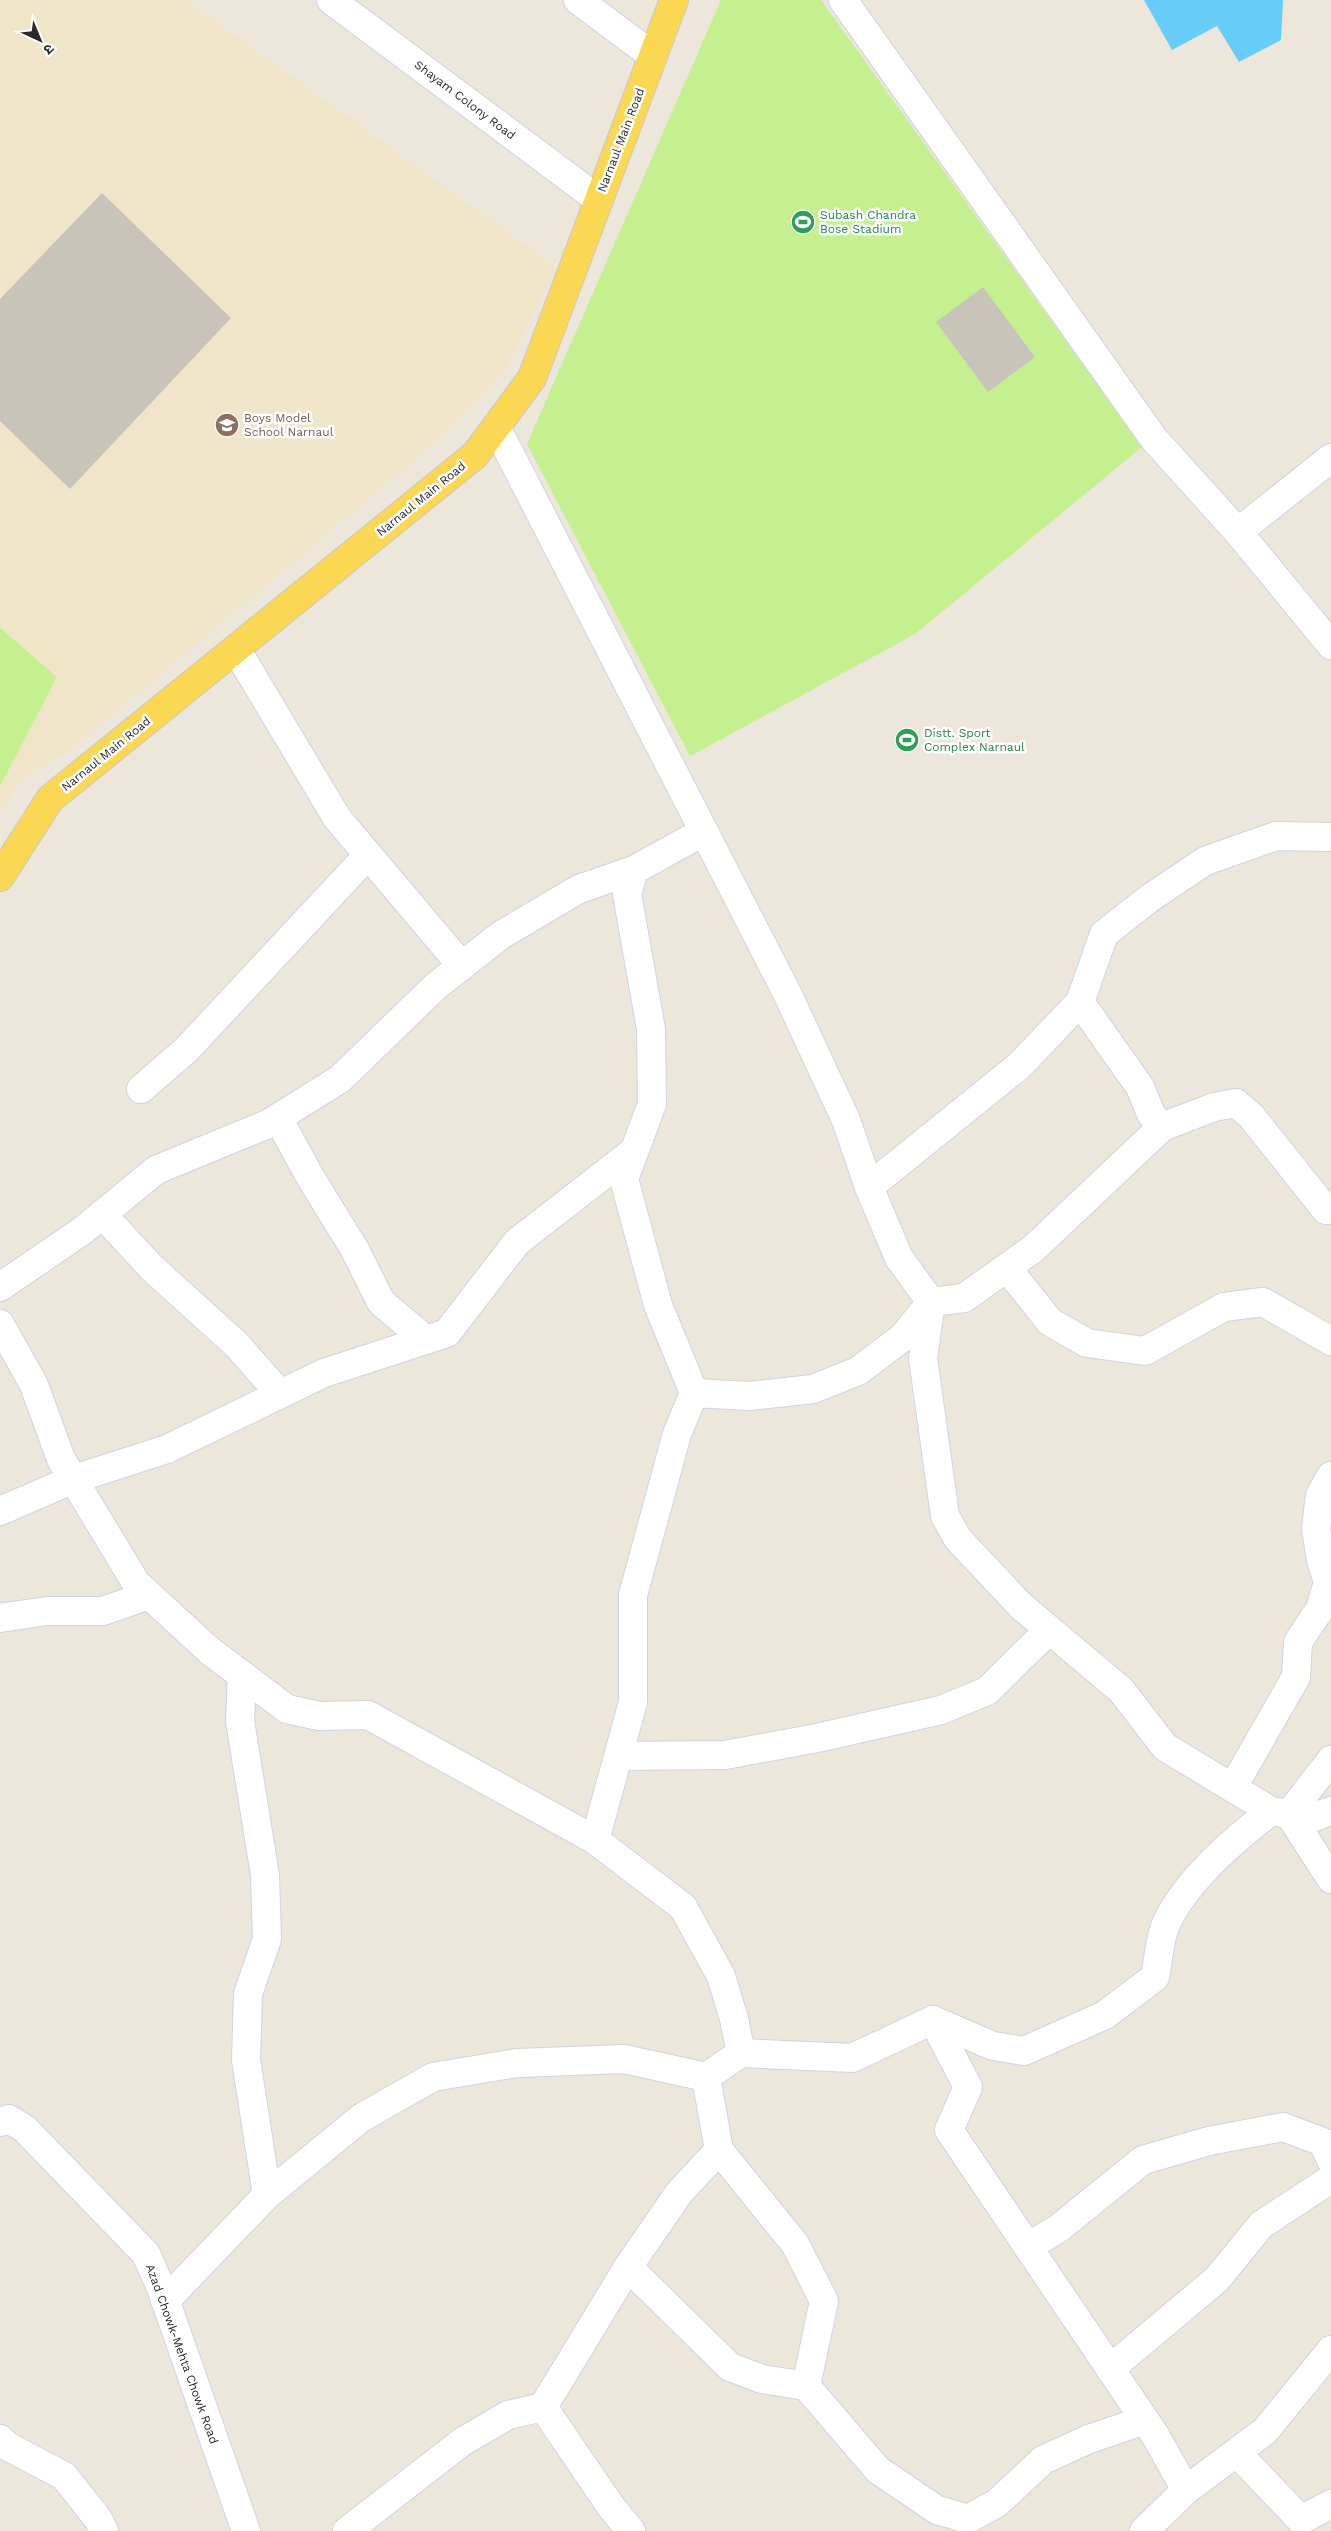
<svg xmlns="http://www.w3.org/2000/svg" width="1331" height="2531" viewBox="0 0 1331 2531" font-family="'Work Sans','Noto Sans Devanagari',sans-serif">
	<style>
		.education { fill: #f0e5c9 }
		.pitch { fill: #c4f08f }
		.water { fill: #67ccf7 }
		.building { fill: #c8c4ba }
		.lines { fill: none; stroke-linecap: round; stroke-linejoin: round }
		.minor-casing { stroke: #d0d3e4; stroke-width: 30 }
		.primary-casing { stroke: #c8c8c8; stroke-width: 30 }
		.minor { stroke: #fff; stroke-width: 28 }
		.primary { stroke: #fad853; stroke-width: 28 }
		.labels { text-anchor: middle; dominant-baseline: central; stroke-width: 5; stroke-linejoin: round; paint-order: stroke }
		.street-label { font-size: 12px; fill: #2a2a2a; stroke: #fff }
		.leisure-label { font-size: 12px; fill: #27864d; stroke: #fff; text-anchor: start }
		.education-label { font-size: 12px; fill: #785e54; stroke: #fff; text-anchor: start }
	</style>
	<rect width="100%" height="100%" fill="#ede6db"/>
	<polygon class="education" points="0,0 186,0 556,267 506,369 476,403 431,446 72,749 19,781 0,814"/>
	<g class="pitch">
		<polygon points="721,0 821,0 1142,447 915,634 690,756 527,444"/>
		<polygon points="0,628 57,677 0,786"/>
	</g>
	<polygon class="water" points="1144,0 1283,0 1281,40 1239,62 1217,26 1172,50"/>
	<g class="building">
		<polygon points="102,193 231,318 70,489 0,421 0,299"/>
		<polygon points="983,287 1035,357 988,392 936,322"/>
	</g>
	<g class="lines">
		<g class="minor-casing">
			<g id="minor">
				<polyline points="331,0 599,200"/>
				<polyline points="578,0 653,56"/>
				<polyline points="843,0 1154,439 1238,532 1331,645"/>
				<polyline points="496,427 787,993 846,1120 869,1187 899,1258 931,1302 903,1337 858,1371 813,1389 749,1396 694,1393 677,1434 633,1595 633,1702 595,1840"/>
				<polyline points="1238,532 1331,458"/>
				<polyline points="236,649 337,818 462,966"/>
				<polyline points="1080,1002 1140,1087 1151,1114 1162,1127 1034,1248 964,1298 931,1302 923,1358 945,1516 958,1539 1021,1606 1121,1690 1165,1747 1271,1811 1311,1818 1331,1811"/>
				<polyline points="141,1089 187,1049 368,855"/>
				<polyline points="278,1118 309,1175 355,1250 381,1302 426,1340"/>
				<polyline points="1162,1127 1214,1107 1236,1103 1251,1116 1326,1210 1331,1210"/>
				<polyline points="869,1187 1019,1066 1080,1002 1104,934 1150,898 1205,861 1276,836 1331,837"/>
				<polyline points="102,1214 152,1268 237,1345 280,1394"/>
				<polyline points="1007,1268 1050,1322 1087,1343 1145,1351 1224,1307 1263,1302 1331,1341"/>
				<polyline points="0,1287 82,1231 156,1170 268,1124 340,1079 436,986 501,935 579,889 634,870"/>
				<polyline points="0,1324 34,1385 61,1459 136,1583 210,1651 287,1709 319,1716 368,1715 595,1840 683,1907 721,1976 734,2019 741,2053 706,2077 719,2150 679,2193 628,2267 543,2407 612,2508 631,2531"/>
				<polyline points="694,1393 658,1305 624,1179 652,1104 651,1029 627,894 634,870 703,832"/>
				<polyline points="0,1511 74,1479 167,1449 324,1373 447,1333 517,1242 634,1151"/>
				<polyline points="0,1618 47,1611 103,1611 149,1595"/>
				<polyline points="242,1675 240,1721 265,1875 267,1939 248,1994 246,2060 267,2195"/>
				<polyline points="619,1756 725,1755 817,1738 941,1710 987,1691 1049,1630"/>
				<polyline points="1331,1760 1289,1814 1331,1879"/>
				<polyline points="1233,1787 1296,1677 1298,1642 1320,1609 1328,1582 1321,1560 1316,1529 1320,1495 1331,1476"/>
				<path d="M933 2020 993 2046 1024 2051 1105 2015 1155 1977C1158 1962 1160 1937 1166 1924 1187 1879 1233 1841 1271 1811"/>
				<polyline points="741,2053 852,2058 933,2020 968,2087 949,2130 1155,2435 1186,2490 1144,2531"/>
				<polyline points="0,2122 9,2119 25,2129 146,2254 161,2288 246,2531"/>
				<polyline points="719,2150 795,2244 824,2301 806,2386 878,2470 937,2510 968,2519 997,2503 1043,2460 1089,2439 1145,2420"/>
				<polyline points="1028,2247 1059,2228 1143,2160 1209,2141 1283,2127 1323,2142 1331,2160"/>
				<polyline points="628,2267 730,2367 762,2379 806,2386"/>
				<polyline points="165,2301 267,2195 361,2118 433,2077 517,2063 624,2059 706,2077"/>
				<polyline points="1110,2369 1217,2279 1261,2225 1331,2179"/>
				<polyline points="0,2439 7,2446 64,2476 98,2519 104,2531"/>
				<polyline points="1237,2453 1301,2520 1331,2504"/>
				<polyline points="1186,2490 1265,2431 1331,2350"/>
				<polyline points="347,2531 462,2442 508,2415 543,2407"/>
			</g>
		</g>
		<g class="primary-casing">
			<polyline id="primary" points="0,877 50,799 475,455 532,378 674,0"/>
		</g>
		<use href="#minor" class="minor"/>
		<use href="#primary" class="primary"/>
	</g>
	<defs>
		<g id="stadium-disc" transform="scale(1.25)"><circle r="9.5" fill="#2e9e5b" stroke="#fff"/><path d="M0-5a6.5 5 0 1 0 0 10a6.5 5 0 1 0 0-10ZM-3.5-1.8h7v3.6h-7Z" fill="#fff"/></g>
		<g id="school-disc" transform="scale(1.25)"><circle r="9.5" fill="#8d6e63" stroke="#fff"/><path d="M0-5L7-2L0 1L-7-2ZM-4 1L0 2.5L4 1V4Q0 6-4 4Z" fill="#fff"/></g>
	</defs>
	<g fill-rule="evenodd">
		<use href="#stadium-disc" x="803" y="222"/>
		<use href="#school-disc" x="227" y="425"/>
		<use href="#stadium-disc" x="907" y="740"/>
	</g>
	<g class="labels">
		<g class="street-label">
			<text transform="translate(465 100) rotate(37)">Shayam Colony Road</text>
			<text transform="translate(621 140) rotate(-69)">Narnaul Main Road</text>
			<text transform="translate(421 499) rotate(-39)">Narnaul Main Road</text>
			<text transform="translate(106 754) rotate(-39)">Narnaul Main Road</text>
			<text transform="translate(182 2354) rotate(70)">Azad Chowk-Mehta Chowk Road</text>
		</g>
		<g class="leisure-label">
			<text x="820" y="215">Subash Chandra<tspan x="820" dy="14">Bose Stadium</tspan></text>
			<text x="924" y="733">Distt. Sport<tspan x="924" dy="14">Complex Narnaul</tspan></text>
		</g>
		<g class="education-label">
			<text x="244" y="418">Boys Model<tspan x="244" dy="14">School Narnaul</tspan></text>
		</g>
	</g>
	<g transform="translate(40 40) rotate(136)" stroke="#ffffff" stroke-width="4" paint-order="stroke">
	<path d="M0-4L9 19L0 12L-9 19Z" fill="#2a2a2a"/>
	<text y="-8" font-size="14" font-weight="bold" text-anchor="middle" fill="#2a2a2a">उ</text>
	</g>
</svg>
